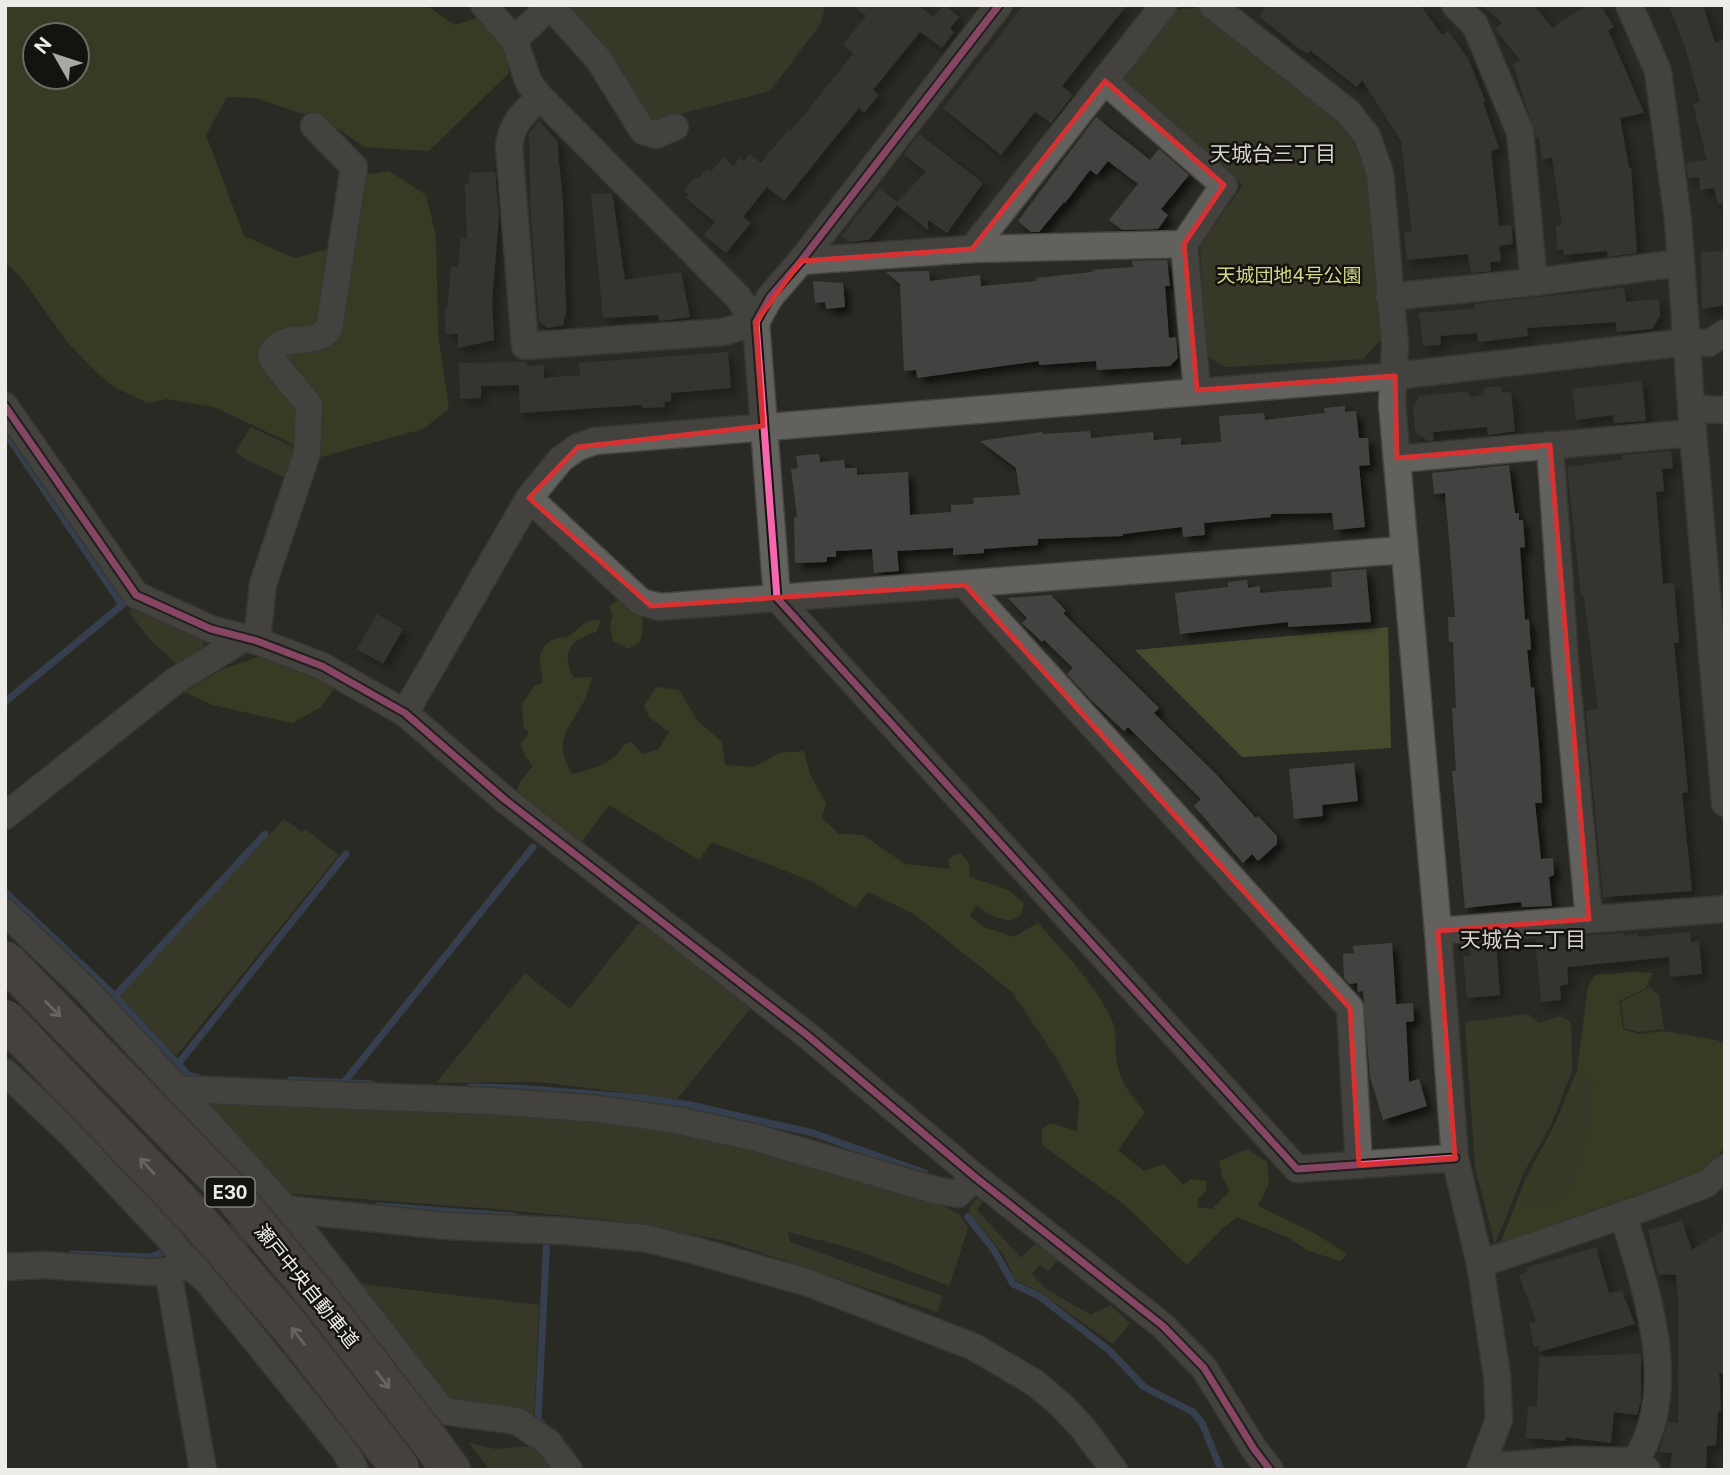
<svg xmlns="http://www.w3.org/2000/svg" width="1730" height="1475" viewBox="0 0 1730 1475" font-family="'Public Sans','Noto Sans JP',sans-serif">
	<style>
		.green { fill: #484a2d }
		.forest { fill: #4d4f22; fill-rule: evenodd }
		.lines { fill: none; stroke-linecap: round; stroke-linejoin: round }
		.stream { stroke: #435a7e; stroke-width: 7 }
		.building { fill: #434340; filter: url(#shadow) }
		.street-casing { stroke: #474642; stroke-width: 29 }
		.highway-casing { stroke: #474642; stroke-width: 41 }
		.street { stroke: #62615e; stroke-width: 26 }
		.highway { stroke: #665f5c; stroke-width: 38 }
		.highway-bridge-casing { stroke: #474642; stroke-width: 41; stroke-linecap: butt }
		.highway-bridge { stroke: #665f5c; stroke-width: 38 }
		.cycleway-casing { stroke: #141310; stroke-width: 11 }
		.cycleway { stroke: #f766af; stroke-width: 7 }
		.oneway { stroke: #b0ada9 }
		.marked { fill: none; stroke: #d73232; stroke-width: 5; stroke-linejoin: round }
		.labels { text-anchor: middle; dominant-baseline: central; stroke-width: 5; stroke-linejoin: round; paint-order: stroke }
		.shield { fill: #141310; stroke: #acaba7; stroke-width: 2 }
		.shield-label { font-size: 18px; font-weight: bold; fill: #edece8 }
		.park-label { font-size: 19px; fill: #d4d989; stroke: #141310 }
		.street-label { font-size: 19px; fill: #edece8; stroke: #141310 }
		.neighbourhood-label { font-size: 21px; fill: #d6d4ca; stroke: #141310 }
	</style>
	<defs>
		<filter id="shadow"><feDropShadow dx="6" dy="6" stdDeviation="3.5" flood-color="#0009"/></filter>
	</defs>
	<rect width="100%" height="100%" fill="#2a2a25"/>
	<g class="green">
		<polygon points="564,5 825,5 821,23 770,91 648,122"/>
		<polygon points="1198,7 1318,101 1340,122 1361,155 1369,187 1382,338 1363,359 1225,367 1206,355 1200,246 1243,185 1121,85 1127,71 1177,10"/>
		<polygon points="251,427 299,450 292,481 245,459 235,452"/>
		<path d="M137 605C157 622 178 631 203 638L204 651 177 664 151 641 129 612Z"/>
		<polygon points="1388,627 1391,748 1242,757 1135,650"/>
		<polygon points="284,819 302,832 305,829 339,855 176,1056 119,995"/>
		<polygon points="638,924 656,930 747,1001 744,1004 750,1009 677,1099 540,1082 436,1083 525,973 570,1009"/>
		<polygon points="1650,987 1659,996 1664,1029 1638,1032 1624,1028 1621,1002"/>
		<polygon points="1528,1014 1539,1023 1560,1016 1571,1022 1572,1071 1551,1125 1524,1172 1495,1244 1475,1167 1465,1022"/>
		<path d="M1582 1072 1595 1083C1591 1112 1584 1186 1559 1202 1548 1208 1532 1205 1521 1205Z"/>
		<polygon points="205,1101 575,1113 830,1164 939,1204 959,1214 968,1228 949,1286 851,1248 788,1232 790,1242 942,1296 938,1312 726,1241 621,1221 495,1209 283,1193"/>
		<polygon points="979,1197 984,1200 977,1210 1021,1258 1035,1244 1050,1251 1058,1259 1048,1272 1040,1265 1032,1274 1046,1289 1091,1315 1110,1305 1130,1323 1113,1344 1038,1291 1015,1280 1003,1254 969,1212 970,1206"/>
		<polygon points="352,1283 539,1305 534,1421 454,1404"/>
		<polygon points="469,1443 495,1449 531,1446 540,1449 556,1470 490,1470"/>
	</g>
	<g class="forest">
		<path d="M5 5H426L455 25 481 17 506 50 509 73 429 151 364 147 330 123 256 98 227 97 206 135 244 236 294 258 337 247 325 324 277 335 298 406 299 447 214 407 167 399 148 403 116 388 96 372 68 343 20 276 5 262ZM35 35H77V77H35Z"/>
		<polygon points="389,171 426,195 436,237 438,334 449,409 423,429 313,459 279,355 321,343 358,176"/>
		<path d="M627 600C645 613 645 622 640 642L628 649 613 641 610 625 613 615 609 607 616 601Z"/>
		<path d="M601 620 596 632C570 640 560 653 574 678L593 677C589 685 587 695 583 703 567 732 553 740 572 774 593 768 614 765 624 744L632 742 642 754 658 750 669 732 649 717 644 706 656 687 679 690 697 720 722 742 725 765 754 767 779 753 804 751 810 774 826 804 822 818 839 834 863 835 905 864 950 869 948 860 954 855 961 854 969 863 970 877 1008 890 1024 903 1021 915 1009 921 992 916 976 905 970 916 983 927 1014 937 1038 923C1065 953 1097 986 1113 1023 1117 1033 1114 1045 1116 1056 1118 1080 1130 1094 1145 1112L1118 1150 1144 1171 1164 1164 1183 1185 1191 1179 1207 1181 1206 1191 1198 1199 1197 1207 1212 1209 1230 1191 1222 1176 1219 1161 1247 1149 1267 1162 1269 1183 1258 1206 1316 1234 1347 1254 1340 1261 1309 1251 1287 1237 1237 1217 1222 1229 1187 1265 1126 1206 1042 1145V1129L1050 1123 1077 1131 1079 1100 1057 1059 1012 992 914 914 868 892 855 908 811 881 712 842 699 860 609 805 579 845 515 795 520 782 533 766 525 756 521 744 529 732 524 728 522 704 534 686 542 683C543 675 540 668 540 660 539 646 553 636 566 638L588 621Z"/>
		<polygon points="258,657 291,665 336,686 321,707 292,723 213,705 185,692 223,669"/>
		<path d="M1631 972 1653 973 1646 988 1619 1001 1623 1029 1639 1034 1664 1031 1717 1040 1725 1045V1146L1713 1163 1703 1171 1500 1244 1526 1178 1554 1126 1577 1071 1588 986 1596 975ZM1582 1073 1595 1083C1590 1112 1584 1185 1559 1202 1549 1208 1532 1205 1521 1205Z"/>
	</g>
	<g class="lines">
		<g class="stream">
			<polyline points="5,432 122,605 5,702"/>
			<polyline points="5,892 115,996 189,1076 197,1077"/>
			<polyline points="115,996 265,834"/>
			<polyline points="178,1064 346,854"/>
			<polyline points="290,1080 372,1084"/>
			<polyline points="345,1081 533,847"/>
			<polyline points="471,1087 516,1088 643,1098 691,1105 813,1133 925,1173"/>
			<polyline points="379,1206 513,1216"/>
			<polyline points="968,1217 994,1250 1013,1284 1039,1296 1110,1351 1144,1387 1193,1412 1202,1423 1221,1470"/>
			<polyline points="72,1254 151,1257 171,1249"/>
			<polyline points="542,1424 538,1419 547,1235"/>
		</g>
	</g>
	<g class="building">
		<polygon points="852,5 918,5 933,17 944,5 959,17 950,29 954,32 942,48 920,32 873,90 879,95 864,113 859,108 784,201 767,187 743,217 751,223 726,253 704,235 715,222 686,198 689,195 684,191 695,177 698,179 707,169 711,172 723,157 733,166 740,158 744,161 750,154 761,163 789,129 791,131 853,54 843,45 866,16"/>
		<polygon points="1024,5 1127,5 1062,86 1073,95 1051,123 1035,112 1001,155 943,108"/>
		<polygon points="1268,5 1420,5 1442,35 1448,31 1469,60 1485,101 1483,102 1499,148 1491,151 1499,226 1511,225 1513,244 1499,246 1501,261 1490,262 1491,271 1471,273 1468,254 1407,260 1404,233 1412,232 1401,141 1362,80 1357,87 1310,50 1308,54 1298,48 1259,16"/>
		<polygon points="1482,5 1534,5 1552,28 1587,5 1600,5 1614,27 1608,30 1644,113 1620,118 1629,168 1631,168 1637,253 1608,257 1607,251 1564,255 1563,249 1557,250 1556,226 1562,225 1552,158 1542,159 1539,137 1536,137 1513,64 1521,61 1495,29 1502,23"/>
		<polygon points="1669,5 1703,5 1715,43 1725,39 1725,203 1718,204 1714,188 1700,190 1699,178 1688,177 1686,163 1707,160 1693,104 1700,102 1687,53"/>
		<polygon points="1096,117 1150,160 1159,149 1189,175 1161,209 1168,215 1158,229 1122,230 1109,220 1138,184 1108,161 1097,175 1090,170 1065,203 1064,202 1039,232 1031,232 1018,221"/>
		<polygon points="539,121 557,141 563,203 566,312 563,325 548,328 539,321 531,219 529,134"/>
		<polygon points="919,134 983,183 947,233 928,220 928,230 897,205 869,240 848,242 841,236 880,188 897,202 926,172 904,154"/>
		<polygon points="495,172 499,216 492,301 494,340 458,348 458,334 446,334 445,309 447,309 451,267 458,267 461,238 467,239 465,184 469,183 469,173"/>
		<polygon points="612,193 625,280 681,272 690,317 659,321 658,315 603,318 591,194"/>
		<polygon points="1725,251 1725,305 1702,309 1701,252"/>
		<polygon points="1167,260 1170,286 1165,286 1169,338 1176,337 1178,358 1170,366 1097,370 1096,361 1039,365 1039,361 917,378 916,370 904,371 900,284 886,272 929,271 930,281 980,275 981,286 1037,281 1036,278 1093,272 1092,270 1133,267 1132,261"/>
		<polygon points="813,281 843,283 845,307 826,309 825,302 815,303"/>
		<polygon points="1624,288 1626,302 1659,299 1660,316 1652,329 1617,332 1616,322 1527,328 1528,336 1478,342 1477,333 1440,336 1441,345 1423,346 1419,313 1474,309 1474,304"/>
		<polygon points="728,352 731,388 671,393 671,401 664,402 665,407 642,408 642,405 520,413 519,385 481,386 481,398 460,399 459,363 527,362 527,366 544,365 544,378 580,375 579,363"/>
		<polygon points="1642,381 1646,421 1614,423 1613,415 1576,420 1572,389"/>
		<polygon points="1501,386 1502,393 1511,392 1515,431 1488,435 1487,427 1433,432 1434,440 1428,441 1415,432 1413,407 1420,396 1468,391 1469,397 1484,395 1484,388"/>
		<polygon points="1345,406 1345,412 1356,411 1359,438 1368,438 1370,465 1359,466 1365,527 1334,530 1332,513 1271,514 1271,517 1204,523 1205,535 1183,537 1182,527 1123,534 1123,536 1038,539 1038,545 984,549 984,553 953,555 953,548 897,551 899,571 874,573 872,549 836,551 836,557 827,557 827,562 795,563 794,517 797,517 791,469 798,468 796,456 819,454 820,462 844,460 845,468 857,468 857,475 908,472 910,515 951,512 951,505 974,504 973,498 1020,495 1016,468 980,441 1042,432 1043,434 1090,431 1091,438 1153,432 1154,440 1181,438 1181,445 1221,442 1219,416 1264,413 1265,420 1325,413 1324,408"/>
		<polygon points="1671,451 1673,468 1662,469 1664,491 1656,492 1663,584 1674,583 1679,643 1674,643 1688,792 1682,793 1692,891 1603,897 1586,711 1598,709 1584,596 1581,596 1567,467 1623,460 1622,455"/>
		<polygon points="1509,465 1515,513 1519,513 1519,520 1523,520 1525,547 1520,548 1525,620 1529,619 1531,650 1527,650 1531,688 1534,687 1540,760 1542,803 1535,803 1541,859 1553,858 1554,875 1549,877 1552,906 1522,907 1521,902 1465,908 1452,771 1456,771 1452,708 1456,708 1453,642 1449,642 1448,617 1455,617 1449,538 1445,493 1434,494 1432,473"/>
		<polygon points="1366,569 1371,622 1288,627 1288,622 1180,634 1175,593 1228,587 1228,582 1247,580 1248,588 1260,586 1260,593 1332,587 1331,572"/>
		<polygon points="1051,595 1066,611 1063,613 1159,708 1154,713 1215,773 1256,818 1258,816 1277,836 1277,844 1258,861 1252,854 1243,863 1194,806 1201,799 1128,727 1124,731 1090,699 1067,674 1073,668 1044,640 1042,642 1022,623 1027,618 1008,598"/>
		<polygon points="377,614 403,629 383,664 357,649"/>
		<polygon points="1354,763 1358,801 1322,805 1323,816 1294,819 1289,769"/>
		<polygon points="1690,932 1691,942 1699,940 1702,974 1670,977 1669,957 1567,967 1568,984 1560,986 1561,1000 1541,1002 1535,939 1624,933 1624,935 1638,934 1638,937"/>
		<polygon points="1392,943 1396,1004 1413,1003 1414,1021 1406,1022 1409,1082 1419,1079 1427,1106 1383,1120 1370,1077 1363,991 1358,992 1357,983 1349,984 1344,978 1343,954 1354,953 1353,946"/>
		<polygon points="1496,944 1500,995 1467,998 1463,956 1471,956 1470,947"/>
		<polygon points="1682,1221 1692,1250 1725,1229 1725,1373 1719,1374 1721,1411 1718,1412 1716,1445 1707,1446 1706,1470 1670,1469 1672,1453 1659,1452 1668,1422 1678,1423 1678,1298 1676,1275 1658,1274 1648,1230"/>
		<polygon points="1596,1247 1609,1293 1622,1291 1635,1324 1539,1352 1539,1346 1534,1347 1529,1323 1536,1322 1519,1275 1527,1272 1527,1268"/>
		<polygon points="1641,1354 1641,1400 1637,1415 1614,1412 1611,1443 1566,1437 1566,1441 1526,1438 1528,1406 1537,1406 1539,1357"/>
	</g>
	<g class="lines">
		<g class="street-casing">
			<g id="street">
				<path d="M484 5 514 40 529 83 540 97 737 296 756 322 723 332 525 346 509 145C513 121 523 114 540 97"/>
				<polyline points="550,5 599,60 643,131 656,135 675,127"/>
				<polyline points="999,5 801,261 770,297 756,322 777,598 1297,1169 1455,1158"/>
				<polyline points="1212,5 1348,112 1367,136 1380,173 1395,345 1392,404 1438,931 1455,1158 1480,1264 1497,1376 1499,1419 1480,1470"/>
				<polyline points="1455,5 1475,25 1520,132 1534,282"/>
				<polyline points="1629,5 1658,71 1678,220 1693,433 1725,803"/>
				<polyline points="514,40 550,6"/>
				<polyline points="1105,81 1224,185 1184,244 1197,390"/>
				<polyline points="972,249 1164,5"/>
				<polyline points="801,261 972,249 1184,244"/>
				<polyline points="1389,297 1534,282 1680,263"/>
				<polyline points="5,406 136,595 211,629 257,641 322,666 405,713 504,799 807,1035 975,1177 1163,1326 1204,1368 1254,1449 1270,1470"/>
				<polyline points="1692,409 1725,410"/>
				<polyline points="1550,445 1565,661 1589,919"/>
				<polyline points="1397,459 1693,433"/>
				<polyline points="529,498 641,602 660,607 1403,550"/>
				<polyline points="965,585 1350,1008 1359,1165"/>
				<path d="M257 641 263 584 307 453 309 405 273 361 271 354C286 329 312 349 329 329L354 167 314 126"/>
				<polyline points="405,713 529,498 561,459 578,447 595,441 1395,376 1687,342 1709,343 1725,333"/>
				<polyline points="5,816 175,681 243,639"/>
				<polyline points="5,912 86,990 178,1089 283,1206 443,1411 517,1421 548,1442 569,1470"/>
				<polyline points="1438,931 1725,909"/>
				<polyline points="5,1072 72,1135 168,1237 188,1264 208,1282 346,1452 355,1470"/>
				<polyline points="178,1089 491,1101 599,1109 676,1120 753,1137 935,1190 958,1194 975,1177"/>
				<path d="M1623 1215C1646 1290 1682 1389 1635 1461"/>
				<polyline points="1480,1264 1646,1207 1706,1184 1725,1168"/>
				<polyline points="5,1267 44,1265 149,1272 168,1271"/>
				<polyline points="1482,1467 1573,1460 1635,1461 1647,1470"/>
				<polyline points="203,1470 168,1271 188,1264 285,1209 446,1226 564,1231 643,1238 697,1251 809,1283 974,1347 1035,1383 1060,1404 1082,1427 1114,1470"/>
			</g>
		</g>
		<g class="highway-casing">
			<polyline id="highway" points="432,1444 451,1470"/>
		</g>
		<use href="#street" class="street"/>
		<use href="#highway" class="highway"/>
		<g class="highway-bridge-casing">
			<g id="highway-bridge">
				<polyline points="5,960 227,1188 322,1302 432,1444"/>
				<polyline points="5,1019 195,1217 292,1329 400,1468"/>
			</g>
		</g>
		<use href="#highway-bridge" class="highway-bridge"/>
		<g class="cycleway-casing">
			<g id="cycleway">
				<polyline points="999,5 801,261 770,297 756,322 777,598 1297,1169 1455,1158"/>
				<polyline points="5,406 136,595 211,629 257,641 322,666 405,713 504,799 807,1035 975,1177 1163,1326 1204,1368 1254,1449 1270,1470"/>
			</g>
		</g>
		<use href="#cycleway" class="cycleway"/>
	</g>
	<defs><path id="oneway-shaft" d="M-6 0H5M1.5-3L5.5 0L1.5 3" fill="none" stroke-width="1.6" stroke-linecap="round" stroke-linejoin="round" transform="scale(1.75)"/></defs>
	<g class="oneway">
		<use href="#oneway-shaft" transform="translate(53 1009) rotate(45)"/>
		<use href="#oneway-shaft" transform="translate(147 1166) rotate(-133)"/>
		<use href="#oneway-shaft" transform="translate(298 1336) rotate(-128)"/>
		<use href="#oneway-shaft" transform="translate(383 1380) rotate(52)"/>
	</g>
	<path d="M0 0H1730V1475H0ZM1105 81 1224 185 1184 244 1197 390 1395 376 1397 458 1550 445 1589 919 1438 931 1455 1158 1359 1165 1350 1008 965 585 651 606 529 498 578 447 763 426 756 322 801 261 972 249Z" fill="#2a2a25" fill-opacity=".55" fill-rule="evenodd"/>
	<path class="marked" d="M1105 81 1224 185 1184 244 1197 390 1395 376 1397 458 1550 445 1589 919 1438 931 1455 1158 1359 1165 1350 1008 965 585 651 606 529 498 578 447 763 426 756 322 801 261 972 249Z"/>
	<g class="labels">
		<rect class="shield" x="205.5" y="1177.5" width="49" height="29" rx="5"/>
		<g class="shield-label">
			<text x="230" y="1192">E30</text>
		</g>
		<g class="park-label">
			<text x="1289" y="275">天城団地4号公園</text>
		</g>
		<g class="street-label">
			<text transform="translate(307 1286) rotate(51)">瀬戸中央自動車道</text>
		</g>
		<g class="neighbourhood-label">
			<text x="1273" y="153">天城台三丁目</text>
			<text x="1523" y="939">天城台二丁目</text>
		</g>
	</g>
	<rect width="1730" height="1475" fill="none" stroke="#edece8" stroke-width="14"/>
	<g transform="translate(56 56) rotate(309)"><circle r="33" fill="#141310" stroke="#6b6a66" stroke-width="2"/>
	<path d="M0-5L12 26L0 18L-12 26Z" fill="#a9a8a4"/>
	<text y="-10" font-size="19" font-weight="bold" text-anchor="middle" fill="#edece8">N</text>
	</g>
</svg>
